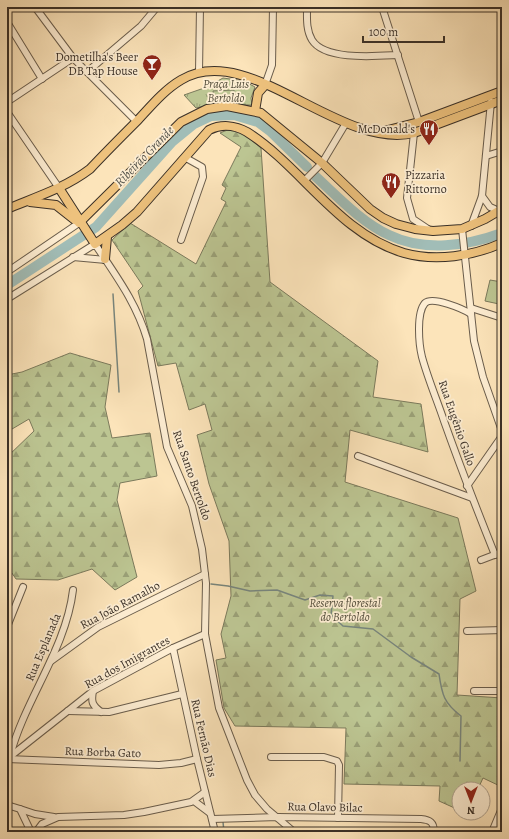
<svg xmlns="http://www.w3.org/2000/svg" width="509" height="839" viewBox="0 0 509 839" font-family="Alegreya,serif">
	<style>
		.forest { fill: url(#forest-firs); stroke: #7b7a5c }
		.park { fill: url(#park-tufts); stroke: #7b7a5c }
		.garden { fill: #bcc592; stroke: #7b7a5c }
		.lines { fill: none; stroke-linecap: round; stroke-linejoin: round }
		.stream { stroke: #78857d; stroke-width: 1.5 }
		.river { stroke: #a1bdb7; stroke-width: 10 }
		.minor-casing { stroke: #6a5d4c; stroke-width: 8 }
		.major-casing { stroke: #3a3027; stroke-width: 10 }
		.minor { stroke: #fdedd2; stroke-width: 6 }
		.major { stroke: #eec27d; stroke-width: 8 }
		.labels { text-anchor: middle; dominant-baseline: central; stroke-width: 3.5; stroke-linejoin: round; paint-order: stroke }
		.poi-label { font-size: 12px; fill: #3a3027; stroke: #fdedd2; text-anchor: end }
		.park-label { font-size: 12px; font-style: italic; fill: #544e3c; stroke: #fdedd2 }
		.street-label { font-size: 12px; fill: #3a3027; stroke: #fdedd2 }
		.water-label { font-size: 13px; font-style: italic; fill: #54534b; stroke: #fdedd2 }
	</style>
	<defs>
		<pattern id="forest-firs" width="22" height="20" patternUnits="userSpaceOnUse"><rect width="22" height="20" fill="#bcc592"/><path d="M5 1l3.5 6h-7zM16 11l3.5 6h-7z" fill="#9aa077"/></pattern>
		<pattern id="park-tufts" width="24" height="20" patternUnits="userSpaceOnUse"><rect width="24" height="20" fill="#bcc592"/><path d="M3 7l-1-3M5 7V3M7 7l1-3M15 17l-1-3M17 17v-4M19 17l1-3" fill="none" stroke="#9aa077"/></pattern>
	</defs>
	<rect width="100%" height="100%" fill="#fce4ba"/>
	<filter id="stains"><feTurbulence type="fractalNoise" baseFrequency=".005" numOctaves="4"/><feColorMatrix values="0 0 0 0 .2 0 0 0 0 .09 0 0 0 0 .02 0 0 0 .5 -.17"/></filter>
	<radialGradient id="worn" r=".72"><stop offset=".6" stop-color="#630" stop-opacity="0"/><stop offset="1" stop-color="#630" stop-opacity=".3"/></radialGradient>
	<g class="forest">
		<polygon points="230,129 241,132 261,148 270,282 378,361 373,397 421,404 428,452 350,430 345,482 458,518 476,591 460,599 457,695 502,698 502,745 498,752 502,754 502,787 483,778 478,789 459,789 459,810 439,801 440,786 344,784 346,728 235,726 224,708 216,660 226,658 221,634 231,596 229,541 209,484 197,435 212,430 205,404 189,410 176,363 158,366 138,291 143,286 112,240 130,223 196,264 226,202 221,199 226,188 222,185 241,147 220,133"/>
		<polygon points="70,353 111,365 105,407 112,438 150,433 157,476 120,483 117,500 137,577 115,590 92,569 58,580 16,579 7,566 7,457 34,431 29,419 7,432 7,375 22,372"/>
	</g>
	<polygon class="park" points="223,78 244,81 255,87 251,98 252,105 205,106 196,108 184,95 207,87"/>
	<g class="garden">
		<polygon points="234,90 234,96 214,97 213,91"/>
		<polygon points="490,280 502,282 499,304 485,301"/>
	</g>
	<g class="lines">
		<g class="stream">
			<polyline points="113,294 119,392"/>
			<path d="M211 584 228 586 250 591 277 590 305 600 320 595 333 596 331 615 343 626 373 629 411 657 439 674C442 695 444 703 461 716L460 761"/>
			<polyline points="223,822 224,832"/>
		</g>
		<g class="river">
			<path d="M315 176C337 196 361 222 389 235 424 252 467 246 502 233"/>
			<polyline points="7,285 96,227 172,142 194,124 211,116 234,115 258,122 270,131 307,167"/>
		</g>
		<g class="minor-casing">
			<g id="minor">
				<polyline points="35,7 73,58 136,121"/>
				<path d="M307 7C307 18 306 30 312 40 325 61 377 56 398 55"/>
				<polyline points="382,7 419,122"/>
				<polyline points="7,22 42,79"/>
				<polyline points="87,72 141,26 157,7"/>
				<polyline points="199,72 200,7"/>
				<polyline points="265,85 272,65 273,7"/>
				<polyline points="7,102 73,58"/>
				<polyline points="7,112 59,188"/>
				<polyline points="414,133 407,198 413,219 428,229"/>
				<polyline points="486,156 502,151"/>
				<polyline points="304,181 322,163 346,123"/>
				<polyline points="482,196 490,207 499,211"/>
				<polyline points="471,226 482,196 491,102"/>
				<polyline points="462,229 474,341 483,377 502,431"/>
				<polyline points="181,240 203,177 202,167 186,158"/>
				<polyline points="73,257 106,260"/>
				<polyline points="7,272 79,223"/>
				<path d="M7 299 95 244C116 276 136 302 147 339L167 447 192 506 202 549 206 583 205 634 219 708 247 780 255 795 267 809 294 832"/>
				<polyline points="471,308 502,318"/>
				<path d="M471 314C463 309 433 296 425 303 416 313 419 345 422 357 428 379 437 400 444 421 460 466 477 510 495 555"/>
				<polyline points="358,456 472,498"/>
				<polyline points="467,486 502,436"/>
				<polyline points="481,560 502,552"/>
				<polyline points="7,627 23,587"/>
				<polyline points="467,631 502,630"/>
				<polyline points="173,648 197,759 215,832"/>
				<polyline points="51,661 98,627 205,574"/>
				<path d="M93 691C91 702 92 705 101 712"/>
				<polyline points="474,691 502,691"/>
				<polyline points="68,711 109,712 182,694"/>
				<path d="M10 756C25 699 66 649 73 590"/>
				<polyline points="271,757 324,757 337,761 339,765 338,818"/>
				<polyline points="7,759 93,691 173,648 205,634"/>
				<polyline points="7,759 159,765 181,763 197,759"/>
				<polyline points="194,801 210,813"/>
				<polyline points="7,805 20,809 31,832"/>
				<polyline points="20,809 35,814 54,817"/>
				<path d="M212 819 278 817 421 819C430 820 434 822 434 832"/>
				<polyline points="36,832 42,824 58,817 124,815 144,812 191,802 205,792"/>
				<polyline points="492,832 502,808"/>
			</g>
		</g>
		<g class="major-casing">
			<g id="major">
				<polyline points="255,111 258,93 265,85"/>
				<polyline points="384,131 419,122 502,91"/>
				<path d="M59 188 95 244 122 225 137 212 209 130C221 124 235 125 247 132 301 166 339 234 404 253 436 262 473 256 502 243"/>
				<polyline points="30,202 56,205 75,220"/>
				<path d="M7 209C36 197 65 188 90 169 105 153 121 137 137 121 151 106 164 90 181 80 248 39 339 151 414 133L502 100"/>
				<polyline points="79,223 181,122 207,109 227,106 261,113 322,163 370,209 383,218 396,224 415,229 433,231 462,229 485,219 502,209"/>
				<polyline points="105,259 107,237"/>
			</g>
		</g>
		<use href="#minor" class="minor"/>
		<use href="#major" class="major"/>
	</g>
	<defs>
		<g id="bar-pin" transform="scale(1)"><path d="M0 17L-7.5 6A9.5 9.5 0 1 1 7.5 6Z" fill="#8f2418" stroke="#fdedd2"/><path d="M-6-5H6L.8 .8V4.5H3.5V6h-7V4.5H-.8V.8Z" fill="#fff"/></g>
		<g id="restaurant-pin" transform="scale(1)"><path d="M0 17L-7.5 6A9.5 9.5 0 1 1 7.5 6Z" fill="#8f2418" stroke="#fdedd2"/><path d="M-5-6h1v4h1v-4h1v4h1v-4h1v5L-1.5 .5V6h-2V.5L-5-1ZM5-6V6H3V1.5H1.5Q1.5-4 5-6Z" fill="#fff"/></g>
	</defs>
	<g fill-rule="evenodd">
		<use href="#bar-pin" x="152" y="64"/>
		<use href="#restaurant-pin" x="429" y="129"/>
		<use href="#restaurant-pin" x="391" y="182"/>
	</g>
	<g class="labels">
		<g class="poi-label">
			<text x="138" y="57">Dometilha's Beer<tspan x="138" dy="14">DB Tap House</tspan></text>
			<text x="415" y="129">McDonald's</text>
			<text x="405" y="175" text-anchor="start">Pizzaria<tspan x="405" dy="14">Rittorno</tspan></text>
		</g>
		<g class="park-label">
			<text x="226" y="84">Praça Luis<tspan x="226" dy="14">Bertoldo</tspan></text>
			<text x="345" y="603">Reserva florestal<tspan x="345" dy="14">do Bertoldo</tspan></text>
		</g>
		<g class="street-label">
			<text transform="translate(457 423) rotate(71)">Rua Eugênio Gallo</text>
			<text transform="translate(192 475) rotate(71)">Rua Santo Bertoldo</text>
			<text transform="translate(120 605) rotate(-28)">Rua João Ramalho</text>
			<text transform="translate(43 647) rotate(-67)">Rua Esplanada</text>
			<text transform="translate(127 662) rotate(-29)">Rua dos Imigrantes</text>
			<text transform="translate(204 738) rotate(77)">Rua Fernão Dias</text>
			<text transform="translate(103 752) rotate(2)">Rua Borba Gato</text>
			<text transform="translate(325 807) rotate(1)">Rua Olavo Bilac</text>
		</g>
		<g class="water-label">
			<text transform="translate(144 156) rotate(-46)">Ribeirão Grande</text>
		</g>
	</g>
	<rect width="509" height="839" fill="none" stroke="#fce4ba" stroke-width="24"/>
	<rect x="8" y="8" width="493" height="823" fill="none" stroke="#3a3027" stroke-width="2"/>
	<rect x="12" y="12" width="485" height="815" fill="none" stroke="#3a3027"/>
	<g transform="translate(471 801) rotate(180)"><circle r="19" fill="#fdedd2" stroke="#afa18e"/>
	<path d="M0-3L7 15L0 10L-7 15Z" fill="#8f2418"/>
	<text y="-6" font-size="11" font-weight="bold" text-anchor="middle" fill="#3a3027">N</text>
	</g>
	<path d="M363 36v6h81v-6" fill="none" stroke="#3a3027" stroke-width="2"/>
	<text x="369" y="36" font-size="12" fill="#3a3027" stroke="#fdedd2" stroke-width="3" paint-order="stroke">100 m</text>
	<rect width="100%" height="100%" filter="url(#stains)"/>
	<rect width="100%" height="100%" fill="url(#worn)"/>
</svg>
